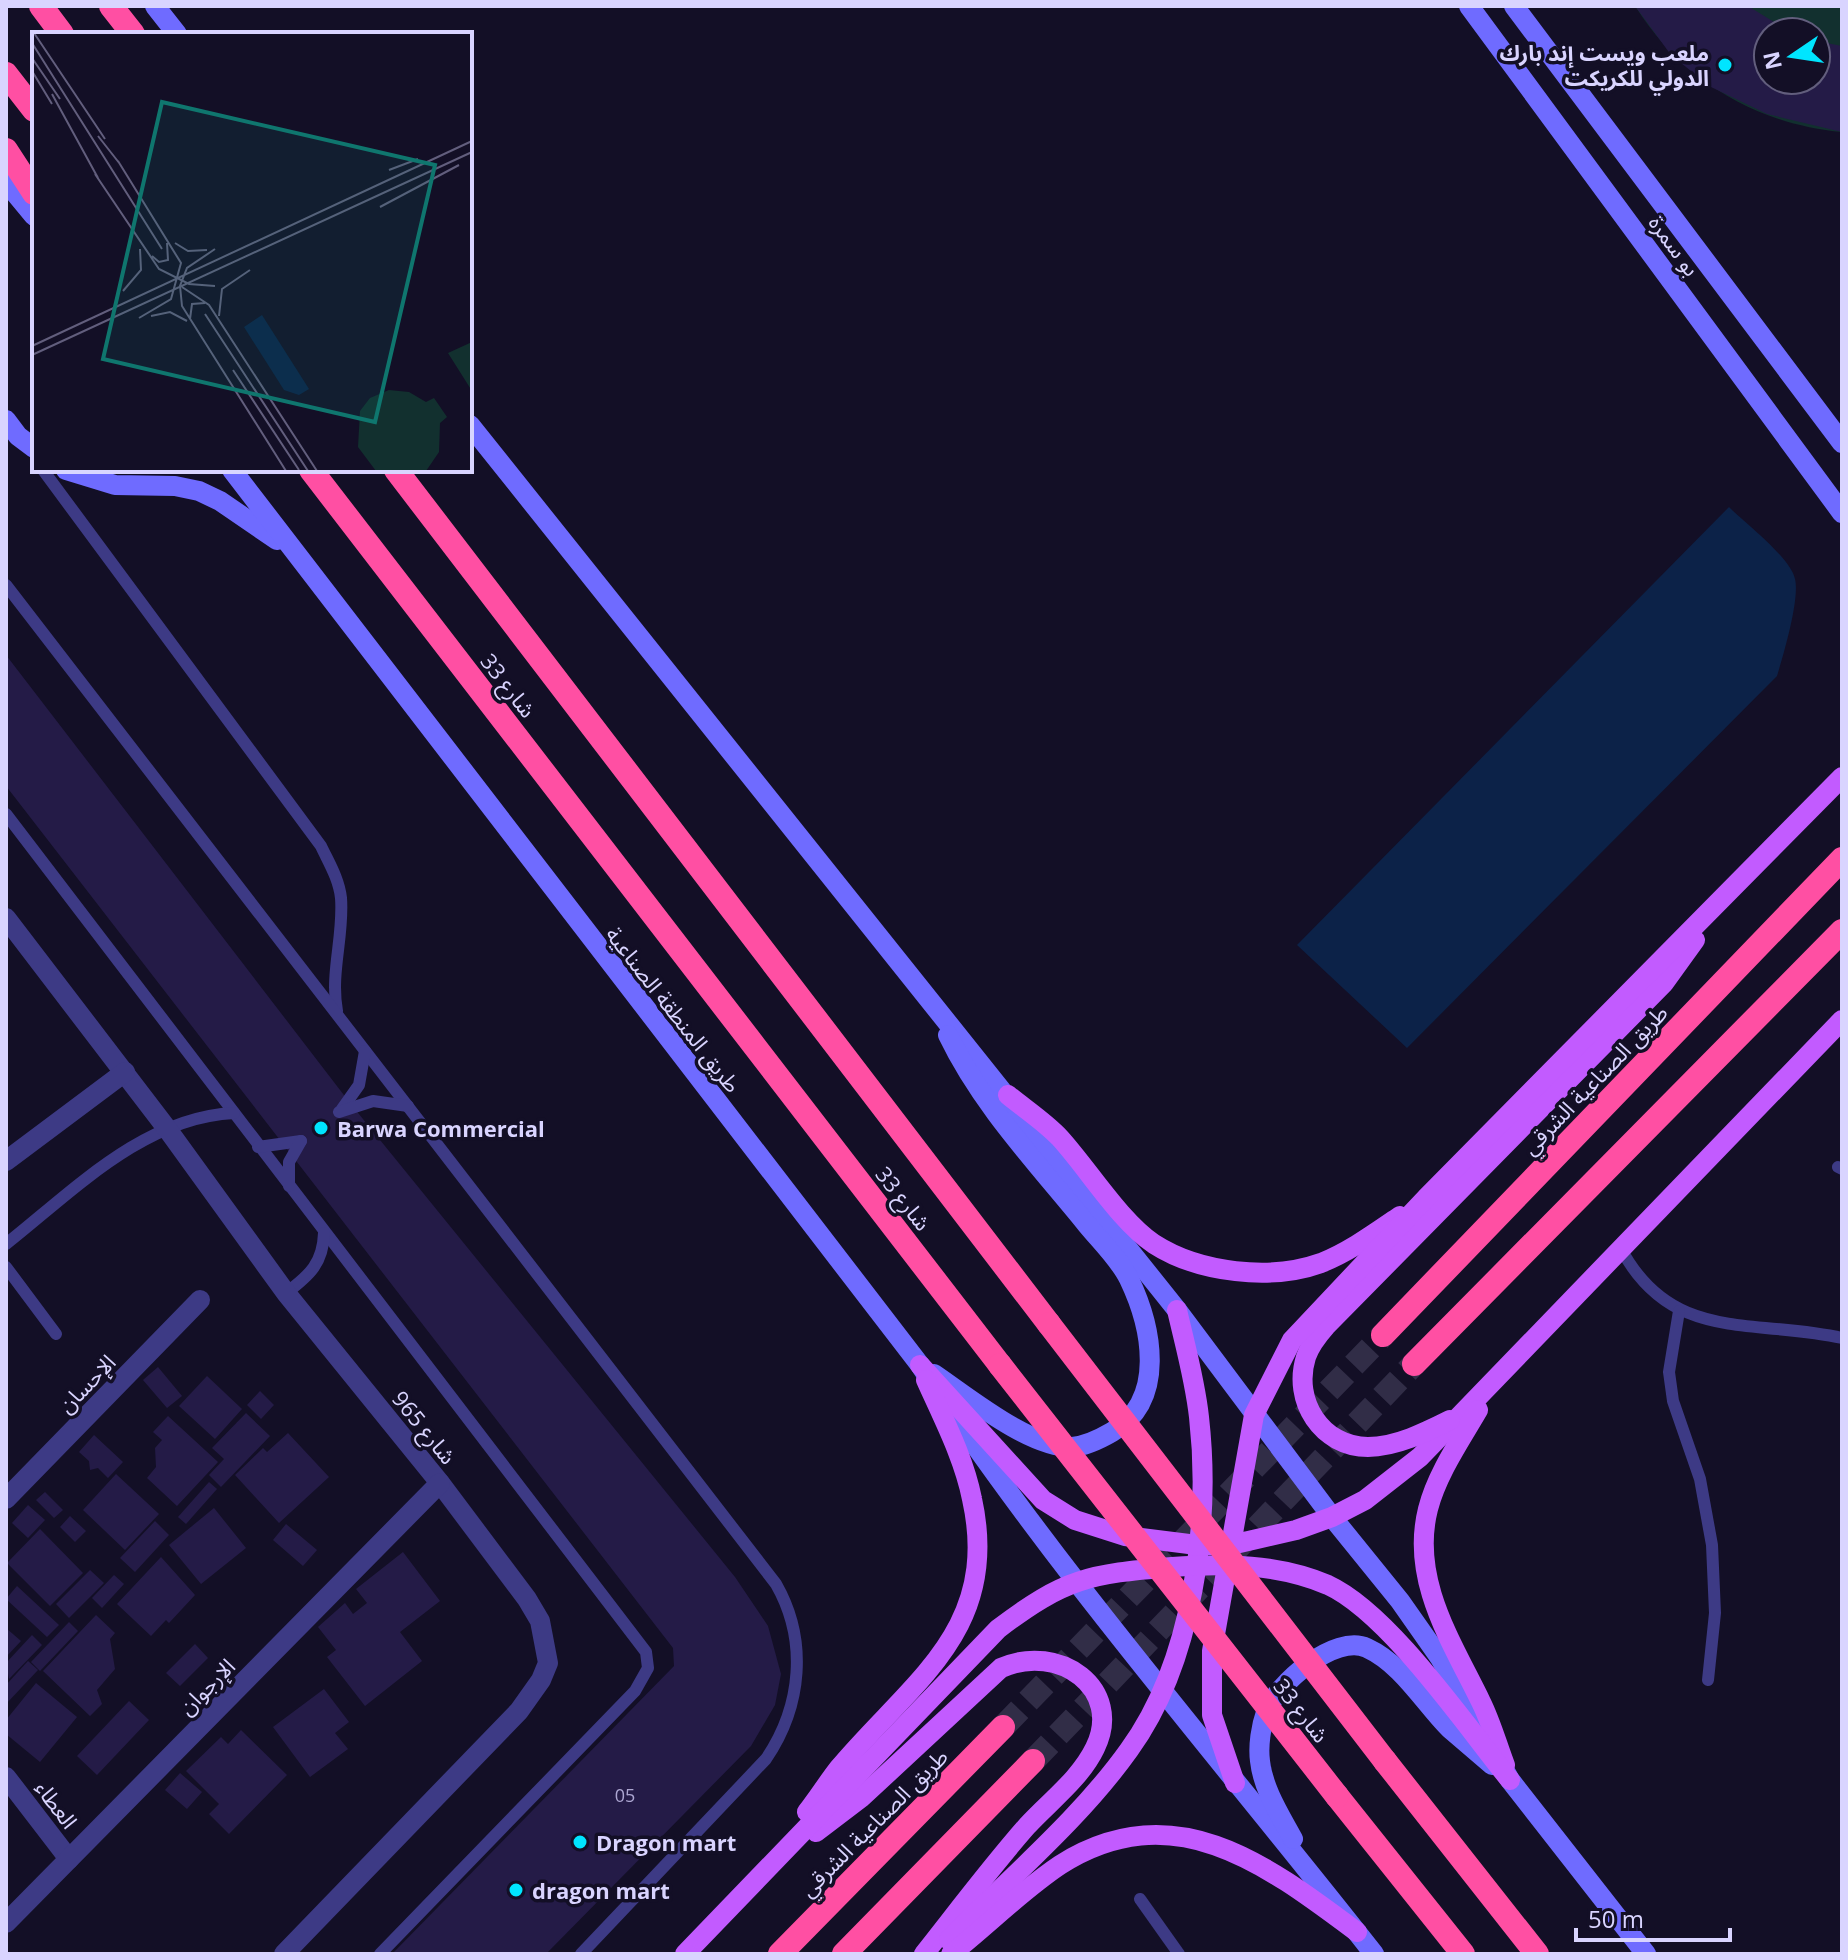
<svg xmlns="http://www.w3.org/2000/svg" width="1848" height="1960" viewBox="0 0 1848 1960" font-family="'Open Sans','Noto Sans Arabic',sans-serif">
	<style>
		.green { fill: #12302f; fill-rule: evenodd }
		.water { fill: #0c2248 }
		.building { fill: #241b47 }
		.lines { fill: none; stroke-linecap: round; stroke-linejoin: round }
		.highway-tunnel { stroke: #312d47; stroke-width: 24; stroke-dasharray: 24 12; stroke-linecap: butt }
		.lane { stroke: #3d3a85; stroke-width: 12 }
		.street { stroke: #3d3a85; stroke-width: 20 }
		.secondary { stroke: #6f6bff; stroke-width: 20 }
		.primary { stroke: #c25bff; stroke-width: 20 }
		.highway { stroke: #ff4fa3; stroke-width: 24 }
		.highway-bridge { stroke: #ff4fa3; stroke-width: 24 }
		.poi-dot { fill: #00e5ff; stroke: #130f26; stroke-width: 3 }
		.labels { text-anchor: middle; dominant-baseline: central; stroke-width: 7; stroke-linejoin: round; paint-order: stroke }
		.number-label { font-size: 18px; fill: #aca6d1 }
		.poi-label { font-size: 22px; font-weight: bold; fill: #d9d4ff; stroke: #130f26; text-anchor: start }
		.street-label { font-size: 22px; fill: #d9d4ff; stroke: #130f26 }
		.inset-road { fill: none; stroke: #625e7d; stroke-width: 2 }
		.view { fill: #0f766e; fill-opacity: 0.15; stroke: #0f766e; stroke-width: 4 }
		.inset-edge { fill: none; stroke: #d9d4ff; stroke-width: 4 }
	</style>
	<rect width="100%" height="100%" fill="#130f26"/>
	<path class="green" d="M1635 6H1842V132C1755 124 1681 79 1635 6ZM1768 32H1816V80H1768Z"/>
	<path class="water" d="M1729 507C1745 523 1791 558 1795 579 1800 599 1783 656 1777 676L1407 1048 1297 945Z"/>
	<g class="building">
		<polygon points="1635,6 1748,6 1790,32 1768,32 1768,80 1816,80 1816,41 1842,46 1842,132 1767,114 1711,87 1671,55"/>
		<polygon points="6,655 350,1103 735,1577 768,1626 781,1674 775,1705 751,1746 546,1954 392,1954 674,1666 673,1648 6,786"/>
		<polygon points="158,1367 182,1396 167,1408 143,1380"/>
		<polygon points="207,1376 242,1409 215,1439 179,1406"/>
		<polygon points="260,1391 274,1405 261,1419 247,1405"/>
		<polygon points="246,1413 270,1436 221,1487 209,1475 224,1459 212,1448"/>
		<polygon points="168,1416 218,1462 177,1506 147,1478 156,1467 155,1448 162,1440 153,1432"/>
		<polygon points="288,1433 329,1477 279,1523 235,1475 263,1448 267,1452"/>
		<polygon points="94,1435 123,1462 108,1478 98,1468 90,1470 89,1461 79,1452"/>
		<polygon points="116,1474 159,1514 125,1550 83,1510"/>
		<polygon points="209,1482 217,1489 186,1524 178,1517"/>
		<polygon points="45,1492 63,1510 54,1518 36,1500"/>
		<polygon points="28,1505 45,1520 28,1538 12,1523"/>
		<polygon points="214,1508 246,1548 201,1584 169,1545"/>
		<polygon points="70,1516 86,1531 75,1542 60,1527"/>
		<polygon points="155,1521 169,1535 135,1572 120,1558"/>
		<polygon points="286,1524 317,1550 303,1566 273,1540"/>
		<polygon points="40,1529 83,1573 50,1606 7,1563"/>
		<polygon points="403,1552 440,1601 400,1632 422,1661 365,1706 327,1657 336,1650 318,1627 345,1603 353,1614 367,1603 356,1589"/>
		<polygon points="161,1557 195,1595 169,1623 166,1620 151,1636 117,1604"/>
		<polygon points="90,1570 104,1583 69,1618 56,1604"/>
		<polygon points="114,1575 124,1584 102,1608 92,1598"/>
		<polygon points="17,1586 59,1625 47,1637 6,1599"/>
		<polygon points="96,1615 115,1633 110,1639 115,1669 97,1690 102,1704 90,1716 43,1671"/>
		<polygon points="69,1622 78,1631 40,1671 31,1662"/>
		<polygon points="6,1628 21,1641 6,1657"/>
		<polygon points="32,1635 42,1645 9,1679 6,1663"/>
		<polygon points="195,1644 208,1658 180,1686 166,1673"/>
		<polygon points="28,1661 38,1670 6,1704 6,1685"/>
		<polygon points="36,1683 77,1717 40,1762 6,1734 6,1720"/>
		<polygon points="324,1689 349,1722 335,1733 348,1749 310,1777 273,1727"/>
		<polygon points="129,1701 149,1720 97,1775 77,1756"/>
		<polygon points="241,1730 287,1775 229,1834 209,1814 219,1804 186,1771 221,1737 228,1744"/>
		<polygon points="180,1773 202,1792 187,1809 165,1790"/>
	</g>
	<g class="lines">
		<g class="highway-tunnel">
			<polyline points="1003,1727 1383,1335"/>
			<polyline points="1033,1761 1414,1364"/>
		</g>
		<g class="lane">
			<path d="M43 470 321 846C329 863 339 879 341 898 344 936 330 973 337 1011"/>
			<path d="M6 585 776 1584C808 1640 802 1706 766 1759L581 1954"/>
			<polyline points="6,814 646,1652 648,1668 635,1691 380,1954"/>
			<polyline points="342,1109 359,1085 365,1051"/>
			<polyline points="339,1112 373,1101 408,1106"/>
			<polyline points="258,1147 301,1141"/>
			<polyline points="1838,1167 1842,1169"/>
			<polyline points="289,1186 289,1162 301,1141"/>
			<path d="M6 1244C72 1192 144 1117 234 1113"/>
			<path d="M1620 1247C1671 1344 1752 1318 1842 1338"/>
			<polyline points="6,1267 56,1334"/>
			<path d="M286 1293C310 1275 323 1263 324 1233"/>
			<polyline points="1679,1311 1669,1372 1673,1401 1700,1479 1712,1545 1715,1613 1708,1680"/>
			<polyline points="1140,1899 1179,1954"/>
		</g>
		<g class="street">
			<polyline points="6,918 168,1130 286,1293 440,1483 527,1599 540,1621 548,1663 541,1680 519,1711 284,1954"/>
			<polyline points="6,1161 125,1072"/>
			<polyline points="6,1499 200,1300"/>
			<polyline points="6,1777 69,1859"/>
			<polyline points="6,1923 440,1483"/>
		</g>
		<g class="secondary">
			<polyline points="155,6 177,34"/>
			<polyline points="1469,6 1842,513"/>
			<polyline points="1514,6 1842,443"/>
			<polyline points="6,182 34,216"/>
			<polyline points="6,420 18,436 34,448"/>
			<polyline points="470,425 1177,1310 1332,1517 1400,1601 1440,1658 1510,1780 1646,1954"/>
			<polyline points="66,470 115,485 175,486 199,491 220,501 277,540"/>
			<path d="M232 470 920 1365C1057 1572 1221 1759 1374 1954"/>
			<path d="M934 1374C968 1397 1030 1448 1072 1447 1086 1446 1100 1439 1112 1432 1167 1400 1152 1327 1129 1279 1119 1258 1098 1239 1084 1221 1036 1162 981 1104 948 1035"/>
			<path d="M1293 1839C1280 1815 1263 1789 1260 1761 1258 1746 1261 1726 1266 1712 1277 1684 1335 1633 1367 1648 1402 1664 1424 1703 1450 1729 1464 1741 1478 1753 1492 1765"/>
		</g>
		<g class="primary">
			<path d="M1008 1095C1025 1109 1045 1122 1060 1138 1089 1170 1119 1220 1154 1244 1199 1273 1271 1281 1321 1263 1349 1252 1375 1233 1400 1216"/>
			<polyline points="920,1365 1043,1500 1075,1520 1125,1536 1197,1545 1231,1545 1296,1530 1332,1517 1365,1500 1420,1457 1842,1020"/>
			<path d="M1478 1410C1460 1441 1437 1474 1428 1509 1410 1580 1452 1642 1481 1702 1491 1722 1497 1744 1505 1765"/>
			<path d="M1450 1420C1426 1432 1396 1447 1368 1447 1322 1447 1292 1401 1306 1357 1310 1345 1318 1335 1326 1326L1664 983 1695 940"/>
			<polyline points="1235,1783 1212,1715 1212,1651 1254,1415 1292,1340 1426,1198 1842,777"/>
			<path d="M807 1812C818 1798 828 1782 839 1768 912 1681 1001 1630 972 1499 964 1458 943 1418 926 1380"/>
			<path d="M816 1832 862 1797 1001 1668C1059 1642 1124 1689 1095 1748 1080 1779 1050 1801 1027 1826 991 1867 958 1911 924 1954"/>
			<path d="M949 1940C1009 1878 1079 1820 1129 1750 1193 1662 1211 1523 1199 1417 1195 1380 1185 1345 1177 1310"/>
			<path d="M685 1954 998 1629C1065 1578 1089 1574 1172 1567 1224 1563 1279 1564 1328 1585 1389 1613 1466 1726 1510 1780"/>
			<path d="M951 1954C988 1925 1021 1891 1060 1865 1173 1793 1266 1864 1357 1932"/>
		</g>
		<g class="highway">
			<polyline points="41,6 62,34"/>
			<polyline points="111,6 133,34"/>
			<polyline points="6,74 34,110"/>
			<polyline points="6,150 34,193"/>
			<polyline points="311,470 1000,1365"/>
			<polyline points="396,470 1049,1324"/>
			<polyline points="1383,1335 1842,859"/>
			<polyline points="1414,1364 1842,931"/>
			<polyline points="1385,1761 1537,1954"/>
			<polyline points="1337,1796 1463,1954"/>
			<polyline points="780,1954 1003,1727"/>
			<polyline points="844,1954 1033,1761"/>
		</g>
		<g class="highway-bridge">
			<polyline points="1049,1324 1385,1761"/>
			<polyline points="1000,1365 1337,1796"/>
		</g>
	</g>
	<g class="poi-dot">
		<circle cx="1725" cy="65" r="8"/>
		<circle cx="321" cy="1128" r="8"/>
		<circle cx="580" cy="1842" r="8"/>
		<circle cx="516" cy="1890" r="8"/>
	</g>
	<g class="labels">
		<g class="number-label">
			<text x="625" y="1795">05</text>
		</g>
		<g class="poi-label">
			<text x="1709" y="52" text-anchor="end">ملعب ويست إند بارك<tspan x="1709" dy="25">الدولي للكريكت</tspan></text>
			<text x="337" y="1128">Barwa Commercial</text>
			<text x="596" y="1842">Dragon mart</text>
			<text x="532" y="1890">dragon mart</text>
		</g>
		<g class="street-label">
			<text transform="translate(1675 245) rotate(54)">بو سمرة</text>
			<text transform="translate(509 685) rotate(52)">شارع 33</text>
			<text transform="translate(674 1009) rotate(52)">طريق المنطقة الصناعية</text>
			<text transform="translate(1594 1079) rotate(-46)">طريق الصناعية الشرقي</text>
			<text transform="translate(904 1198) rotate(52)">شارع 33</text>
			<text transform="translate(86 1383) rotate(-46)">الإحسان</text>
			<text transform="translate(425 1427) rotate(51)">شارع 965</text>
			<text transform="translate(206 1686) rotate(-45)">الإرجوان</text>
			<text transform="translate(1302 1710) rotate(52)">شارع 33</text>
			<text transform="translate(57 1804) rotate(53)">العطاء</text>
			<text transform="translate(873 1822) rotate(-45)">طريق الصناعية الشرقي</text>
		</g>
	</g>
	<g transform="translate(32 32)">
		<rect width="440" height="440" fill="#130f26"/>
		<path d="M440 310V359L416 321ZM357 358 377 360 394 370 402 366 415 385 408 391 407 420 394 439H344L326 415 328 379 338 366Z" fill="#12302f"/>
		<path d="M230 283 277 357 267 363 252 358 212 295Z" fill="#0c2248"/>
		<path class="inset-road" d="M2 1 73 107M0 11 130 217M0 26 28 67M0 39 20 72M20 62 66 146M66 104 88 132M86 129 149 231 139 267 107 286M357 138 386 127M63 142 127 237 157 252 183 254M348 175 427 133M143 211 156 219 175 218M183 217 155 236 148 254 150 274 254 439M120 224 127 230 136 228 135 211M150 255 177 273 285 439M91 259 109 238 108 217M173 282 276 439M119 284 138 280 155 289M187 284 190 257 218 238M158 287 160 272 173 271M0 314 440 109M0 323 440 120M201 338 267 438"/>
		<path class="view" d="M130 70 403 133 343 390 71 327Z"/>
		<rect width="440" height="440" class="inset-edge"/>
	</g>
	<rect width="1848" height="1960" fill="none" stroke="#d9d4ff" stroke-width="16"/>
	<g transform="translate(1792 56) rotate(257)"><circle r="38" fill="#130f26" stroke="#625e7d" stroke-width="2"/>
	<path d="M0-6L14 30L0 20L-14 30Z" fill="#00e5ff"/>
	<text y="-12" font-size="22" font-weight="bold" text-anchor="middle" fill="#d9d4ff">N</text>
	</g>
	<path d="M1576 1928v12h154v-12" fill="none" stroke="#d9d4ff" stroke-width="4"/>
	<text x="1588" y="1928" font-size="24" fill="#d9d4ff" stroke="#130f26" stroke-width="6" paint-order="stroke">50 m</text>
</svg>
